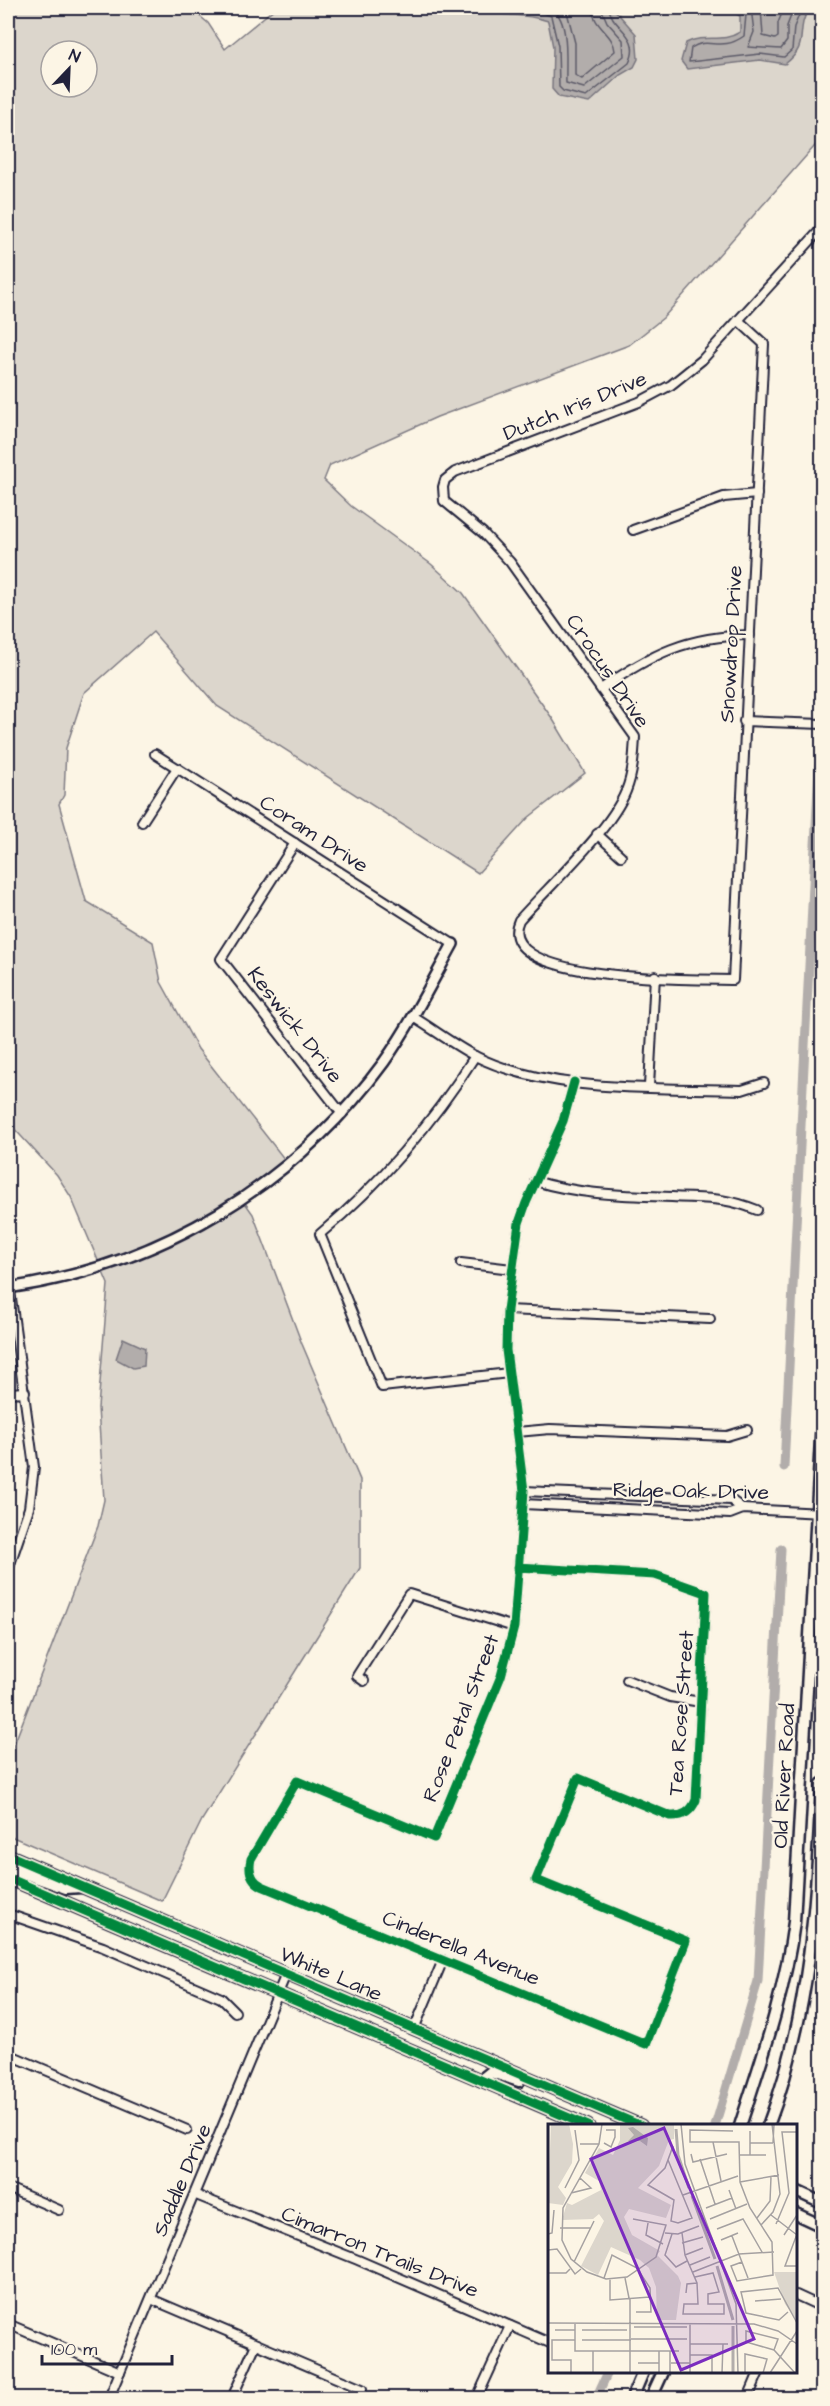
<svg xmlns="http://www.w3.org/2000/svg" width="830" height="2406" viewBox="0 0 830 2406" font-family="'Architects Daughter',sans-serif">
	<style>
		.green { fill: #dcd6cc; stroke: #7f7c84; stroke-width: 1.5; fill-rule: evenodd }
		.water { fill: #b2adab; stroke: #78757e; stroke-width: 1.5 }
		.lines { fill: none; stroke-linecap: round; stroke-linejoin: round }
		.shore { stroke: #5c5a68; stroke-width: 1.5 }
		.canal { stroke: #b2adab; stroke-width: 9 }
		.minor-casing { stroke: #22223b; stroke-width: 12 }
		.tertiary-casing { stroke: #22223b; stroke-width: 14 }
		.secondary-casing { stroke: #22223b; stroke-width: 15 }
		.minor { stroke: #fcf5e5; stroke-width: 8 }
		.tertiary { stroke: #fcf5e5; stroke-width: 9 }
		.secondary { stroke: #fcf5e5; stroke-width: 10 }
		.cycleway-casing { stroke: #fcf5e5; stroke-width: 13 }
		.cycleway { stroke: #00873e; stroke-width: 9 }
		.labels { text-anchor: middle; dominant-baseline: central; stroke-width: 4.5; stroke-linejoin: round; paint-order: stroke }
		.street-label { font-size: 21px; fill: #22223b; stroke: #fcf5e5 }
		.inset-river { fill: none; stroke: #b2adab; stroke-width: 3 }
		.inset-road { fill: none; stroke: #a5a1a1; stroke-width: 1.5 }
		.view { fill: #7b2cbf; fill-opacity: 0.15; stroke: #7b2cbf; stroke-width: 3 }
		.inset-edge { fill: none; stroke: #22223b; stroke-width: 3 }
	</style>
	<rect width="100%" height="100%" fill="#fcf5e5"/>
	<filter id="ink" filterUnits="userSpaceOnUse"><feTurbulence type="fractalNoise" baseFrequency=".0167" numOctaves="2"/><feDisplacementMap in="SourceGraphic" scale="12" xChannelSelector="R" yChannelSelector="G"/><feConvolveMatrix kernelMatrix="1 2 1 2 8 2 1 2 1" color-interpolation-filters="sRGB"/></filter>
	<g filter="url(#ink)">
		<path class="green" d="M12 8H190L208 23 225 49 275 8H822V138L663 318 629 345 437 417 330 465 324 480 351 506 431 564 463 593 552 718 585 773 528 818 478 873 217 706 153 632 84 693 66 748 64 795 59 804 86 901 153 942 161 982 198 1049 289 1165 243 1200 253 1214 302 1344 360 1480V1568L202 1820 162 1901 8 1835V1760L98 1526 104 1500 98 1408 108 1284 71 1197 57 1175 8 1122V11ZM51 51H87V87H51Z"/>
		<g class="water">
			<path d="M464 8H613L636 34 638 59 634 67 620 75 589 103 559 97 552 89 553 47 548 21C519 11 493 18 464 8Z"/>
			<path d="M727 8H809C794 33 811 44 785 64L760 60 687 69 681 61 686 43C706 33 721 44 740 32V16Z"/>
			<polygon points="123,1338 145,1348 144,1366 133,1368 116,1359"/>
		</g>
		<g class="lines">
			<g class="shore">
				<path d="M482 8H529L551 16 558 46 559 87 563 91 586 97 629 63C643 35 611 28 609 8"/>
				<path d="M550 8C571 17 565 63 566 83L584 88 624 56 623 40 607 22 601 8"/>
				<path d="M566 8 575 43V75L582 79 615 51C614 34 593 27 592 8"/>
				<path d="M739 8 746 15 744 36C720 53 709 36 691 48L689 62 760 54 784 57 792 50 794 27 802 8"/>
				<polyline points="751,8 754,32 748,47 781,49 787,41 787,26 794,8"/>
				<polyline points="761,8 763,36 775,39 778,37 778,23 784,8"/>
			</g>
			<g class="canal">
				<polyline points="784,1467 819,765"/>
				<polyline points="715,2126 758,1981 781,1549"/>
				<polyline points="596,2398 608,2372"/>
			</g>
			<g class="minor-casing">
				<g id="minor">
					<path d="M738 320 764 344 733 980C700 979 490 984 519 920 549 886 610 831 626 791 633 774 634 756 635 737L510 562 483 533 444 501 443 487 445 480 455 472 639 402 671 385 702 360 822 228"/>
					<polyline points="633,530 724,497 757,494"/>
					<path d="M601 689C651 654 688 636 750 635"/>
					<polyline points="744,721 822,724"/>
					<polyline points="155,754 453,944"/>
					<polyline points="142,822 177,768"/>
					<polyline points="597,834 621,856"/>
					<polyline points="295,843 221,959 342,1114"/>
					<path d="M413 1017C433 1029 454 1045 475 1056 551 1094 658 1087 742 1090L764 1083"/>
					<path d="M475 1056C432 1124 382 1182 320 1234L382 1387 509 1373"/>
					<polyline points="649,1086 655,976"/>
					<path d="M535 1181C580 1195 626 1195 672 1197 706 1199 726 1197 757 1210"/>
					<polyline points="461,1263 512,1269"/>
					<polyline points="8,1276 34,1467 29,1508 8,1570"/>
					<polyline points="507,1310 710,1319"/>
					<polyline points="8,1393 25,1392"/>
					<polyline points="517,1432 550,1429 727,1436 747,1430"/>
					<polyline points="524,1491 731,1500 743,1509"/>
					<polyline points="523,1504 730,1514 743,1509 822,1513"/>
					<path d="M518 1567 655 1575 706 1593 696 1800C691 1812 683 1817 670 1816L578 1778 536 1880 686 1941 646 2044 262 1886C251 1880 248 1871 251 1859L297 1781 434 1838 501 1676 514 1627 524 1491 506 1350 507 1310 519 1223 526 1203 563 1121 574 1082"/>
					<polyline points="627,1680 670,1697 701,1702"/>
					<polyline points="364,1681 357,1676 409,1594 514,1627"/>
					<polyline points="8,1914 103,1947 221,1998 235,2012"/>
					<polyline points="414,2029 443,1960"/>
					<polyline points="8,2054 187,2130"/>
					<polyline points="8,2188 59,2210"/>
					<polyline points="196,2195 358,2260 550,2343"/>
					<polyline points="796,2295 822,2307"/>
					<polyline points="151,2299 362,2389 358,2398"/>
					<polyline points="8,2324 120,2372"/>
					<polyline points="109,2398 286,1974"/>
					<polyline points="232,2398 256,2344"/>
					<polyline points="477,2398 510,2326"/>
					<polyline points="748,2398 759,2372"/>
				</g>
			</g>
			<g class="tertiary-casing">
				<path id="tertiary" d="M8 1288C159 1266 293 1186 384 1062 410 1025 431 984 453 944"/>
			</g>
			<g class="secondary-casing">
				<g id="secondary">
					<polyline points="8,1855 641,2126"/>
					<polyline points="8,1867 66,1888 81,1887"/>
					<polyline points="8,1878 588,2126"/>
					<polyline points="481,2080 491,2072 519,2081"/>
					<path d="M740 2126C762 2058 785 1993 794 1922L822 1421"/>
					<path d="M768 2126C810 2015 817 1901 822 1784"/>
					<polyline points="796,2191 822,2203"/>
					<polyline points="796,2214 822,2226"/>
					<polyline points="632,2398 643,2372"/>
					<polyline points="651,2398 663,2372"/>
				</g>
			</g>
			<use href="#minor" class="minor"/>
			<use href="#tertiary" class="tertiary"/>
			<use href="#secondary" class="secondary"/>
			<g class="cycleway-casing">
				<g id="cycleway">
					<path d="M518 1567 655 1575 706 1593 696 1800C691 1812 683 1817 670 1816L578 1778 536 1880 686 1941 646 2044 262 1886C251 1880 248 1871 251 1859L297 1781 434 1838 501 1676 514 1627 524 1491 506 1350 507 1310 519 1223 526 1203 563 1121 574 1082"/>
					<polyline points="8,1855 641,2126"/>
					<polyline points="8,1878 588,2126"/>
				</g>
			</g>
			<use href="#cycleway" class="cycleway"/>
		</g>
	</g>
	<g class="labels">
		<g class="street-label">
			<text transform="translate(575 406) rotate(-22)">Dutch Iris Drive</text>
			<text transform="translate(731 644) rotate(-87)">Snowdrop Drive</text>
			<text transform="translate(608 671) rotate(56)">Crocus Drive</text>
			<text transform="translate(314 834) rotate(33)">Coram Drive</text>
			<text transform="translate(295 1025) rotate(52)">Keswick Drive</text>
			<text transform="translate(691 1491) rotate(1)">Ridge Oak Drive</text>
			<text transform="translate(681 1713) rotate(-86)">Tea Rose Street</text>
			<text transform="translate(461 1718) rotate(-69)">Rose Petal Street</text>
			<text transform="translate(784 1776) rotate(-87)">Old River Road</text>
			<text transform="translate(461 1948) rotate(22)">Cinderella Avenue</text>
			<text transform="translate(331 1974) rotate(23)">White Lane</text>
			<text transform="translate(182 2180) rotate(-67)">Saddle Drive</text>
			<text transform="translate(380 2252) rotate(22)">Cimarron Trails Drive</text>
		</g>
	</g>
	<g transform="translate(548 2124)">
		<rect width="249" height="249" fill="#fcf5e5"/>
		<path d="M3 0H21L25 20 24 39 10 63 18 74 15 81 0 79ZM72 0H126V15L121 16 111 42 90 64 123 81 118 94 81 85 76 93 84 111 112 127 109 131 130 152 133 159 128 196H109L108 163 101 144 92 136 63 123 50 151 33 142 56 97 51 90 45 95 14 96 19 79 24 81 53 66 51 57 37 49 51 24 65 31 72 16ZM226 148H249V197L237 180Z" fill="#dcd6cc"/>
		<path d="M85 3 100 14 99 22 92 17H80L86 11 80 4Z" fill="#b2adab"/>
		<path class="inset-river" d="M128 5 130 31 141 64M144 72 167 135M169 142 185 196M185 249V202"/>
		<path class="inset-road" d="M54 0 51 20 15 84 14 116 23 135 39 148 58 155 79 153 108 133 118 101 85 95M133 0 137 40 188 180 190 249M185 7 142 6V18H191L192 58 202 84 224 118 225 151 189 157 183 142 194 138M165 18 173 57M56 19 63 23 67 13V6H58M202 19H225M225 19 226 0M32 20H51M143 30 145 38 179 30M191 31H218M202 31V7M152 35 167 80M120 36 144 94 130 99 123 97 126 76 100 61 117 44 125 22M192 58 231 51M17 64 31 36 27 6M181 66 188 85M23 69 43 64 32 54M135 71 190 52M158 84 184 74M223 91 249 111M209 94 222 77 223 53M162 95 199 80M100 99 98 111 115 120M228 100 241 69 234 8H249M213 101 225 88 232 70 224 0M12 104H43M169 105 195 95 214 128M117 109 130 110 151 102M134 109 137 131 149 159 150 180H136L135 190H176V180H160V170L171 168 165 149 147 153M0 110 4 109 6 86M124 110 117 131 128 143 139 137M249 110 237 142H249M236 111 249 91M184 112 200 154M173 116 190 109M134 119 155 113M0 126 9 125 27 150 33 145M137 131 155 124M26 138 46 97M142 141 162 133M145 148 191 130 226 128M0 149H18L22 145M56 154 64 131 89 144 102 164 103 188H88M77 154 81 174M62 155V176L102 173M138 169 139 160 149 159M82 175V249M207 177 233 175M240 188 231 196 198 189 193 168 230 164 249 199M0 199 206 200 230 207 249 220M27 199V227H131M142 199V249M86 203H139M7 206H27M34 206H79M83 215H139M34 216H83M142 220H180M226 226 230 215 198 207V218L226 226 247 249M142 231H164V249M90 239H111M123 239H142M23 249V236H4V216H27M45 249V227M111 249V227M122 249V227M174 249 175 220M197 249V230L219 235 215 249M222 249 249 207"/>
		<path class="view" d="M116 4 206 215 133 246 43 35Z"/>
		<rect width="249" height="249" class="inset-edge"/>
	</g>
	<rect width="830" height="2406" fill="none" stroke="#fcf5e5" stroke-width="30"/>
	<rect x="15" y="15" width="800" height="2376" fill="none" stroke="#22223b" stroke-width="2" filter="url(#ink)"/>
	<g transform="translate(69 69) rotate(23)"><circle r="28" fill="#fcf5e5" stroke="#a5a1a1" stroke-width="1.5"/>
	<path d="M0-4.5L10 22L0 15L-10 22Z" fill="#22223b"/>
	<text y="-9" font-size="16" font-weight="bold" text-anchor="middle" fill="#22223b">N</text>
	</g>
	<path d="M42 2355v9h130v-9" fill="none" stroke="#22223b" stroke-width="3"/>
	<text x="51" y="2355" font-size="18" fill="#22223b" stroke="#fcf5e5" stroke-width="4.5" paint-order="stroke">100 m</text>
</svg>
